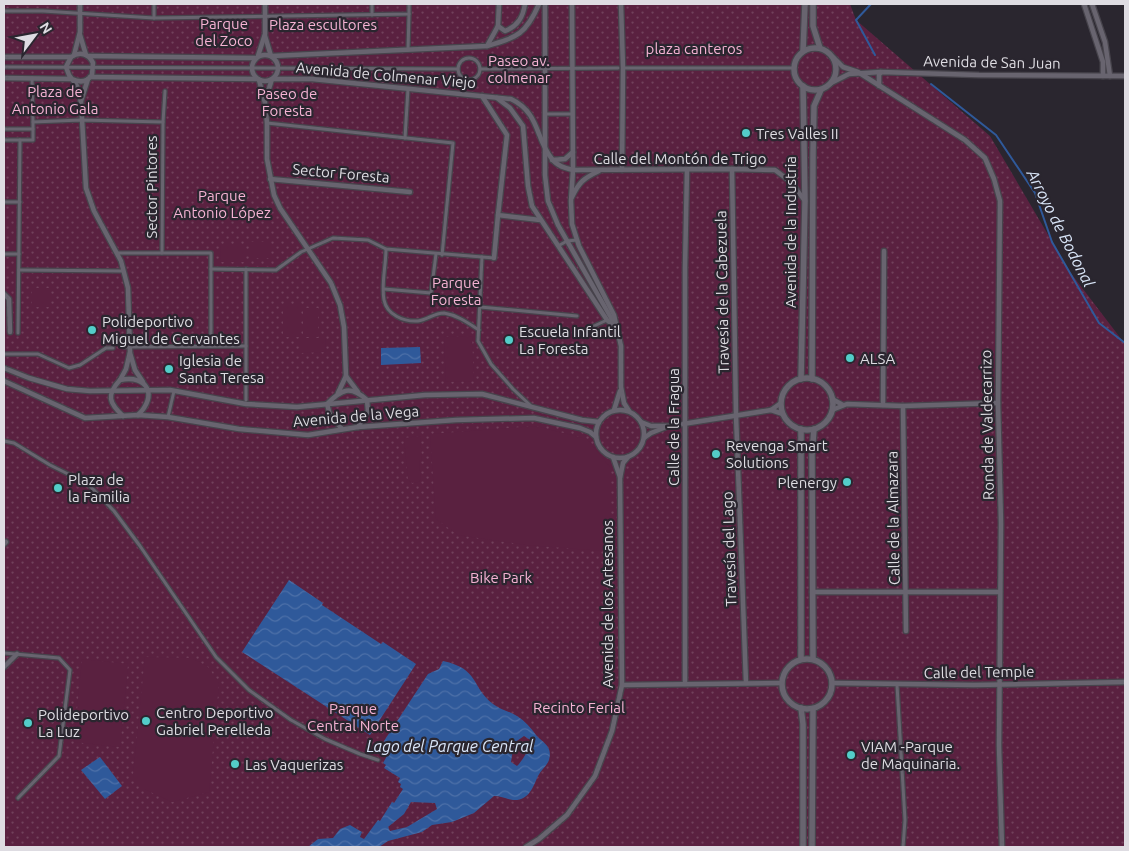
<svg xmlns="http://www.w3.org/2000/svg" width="1129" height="851" viewBox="0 0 1129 851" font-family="Ubuntu,sans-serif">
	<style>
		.park { fill: url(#park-dots) }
		.pitch { fill: #5a2140 }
		.water { fill: url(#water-waves); fill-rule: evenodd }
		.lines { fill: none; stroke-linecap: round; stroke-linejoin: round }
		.stream { stroke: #2f599a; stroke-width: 2 }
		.pedestrian-casing { stroke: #47444c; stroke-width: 5.5 }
		.minor-casing { stroke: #47444c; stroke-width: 7 }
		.tertiary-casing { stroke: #47444c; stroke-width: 8 }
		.pedestrian { stroke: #68646f; stroke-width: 3 }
		.minor { stroke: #68646f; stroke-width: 4.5 }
		.tertiary { stroke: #68646f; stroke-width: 5.5 }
		.poi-dot { fill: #53cdc9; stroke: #2a262f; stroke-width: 2 }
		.labels { text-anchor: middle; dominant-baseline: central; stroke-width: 4.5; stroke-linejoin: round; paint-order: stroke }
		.park-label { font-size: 15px; fill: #f5b2d3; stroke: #2a262f }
		.street-label { font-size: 15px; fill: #dedce2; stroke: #2a262f }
		.poi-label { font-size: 15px; fill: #dedce2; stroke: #2a262f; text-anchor: start }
		.water-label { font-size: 16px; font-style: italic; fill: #d9e5f8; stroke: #2a262f }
	</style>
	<defs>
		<pattern id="park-dots" width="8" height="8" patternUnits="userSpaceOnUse" patternTransform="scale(1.25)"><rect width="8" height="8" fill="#5a2140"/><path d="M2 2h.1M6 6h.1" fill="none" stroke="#71415b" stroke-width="1.8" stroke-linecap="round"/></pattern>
		<pattern id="water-waves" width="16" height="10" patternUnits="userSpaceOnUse" patternTransform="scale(1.25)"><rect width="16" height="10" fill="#2f599a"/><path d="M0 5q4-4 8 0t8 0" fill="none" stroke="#4d70a8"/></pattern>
	</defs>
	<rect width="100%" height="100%" fill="#2a262f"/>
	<polygon class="park" points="4,4 850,4 856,20 990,136 1070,272 1125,344 1125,847 4,847"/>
	<g class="pitch">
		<rect x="250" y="242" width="19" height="16"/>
		<polygon points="221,245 244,245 244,262 220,262"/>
		<rect x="32" y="288" width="18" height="19"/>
		<rect x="283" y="304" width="16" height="33"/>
		<rect x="303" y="308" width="15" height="29"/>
		<polygon points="472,336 474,381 446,382 444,337"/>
		<polygon points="301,338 325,338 326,352 301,353"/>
		<polygon points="536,426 587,439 610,467 610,516 603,551 526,545 458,535 436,519 430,434"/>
		<polygon points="420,436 422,460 419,461 421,480 418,482 412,483 408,480 404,438"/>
		<polygon points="145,657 192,658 208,667 219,683 209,792 172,802 146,790 133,776"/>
		<polygon points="82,659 128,664 120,747 74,742"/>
	</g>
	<g class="water">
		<polygon points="420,347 421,363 381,365 381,348"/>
		<polygon points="289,580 323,603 322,605 381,644 383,642 416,664 370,735 242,652"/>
		<path d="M443 661C480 669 470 686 493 704 501 710 509 711 517 716 525 721 531 728 536 735 543 743 553 746 549 760 547 766 541 770 538 776 533 787 529 801 513 800 506 799 501 796 494 796L474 813 452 822 432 825 422 832 388 841 379 847H308L318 839 333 838 340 829 350 825 362 832 360 837 364 839 378 820 380 821 392 802 394 803 403 789 400 787 401 784 398 782 400 778 384 768 386 765 383 763 387 756 384 754 386 750 384 741 428 674 439 669ZM524 736 532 741C531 746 521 763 517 766L511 762 514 743ZM411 802 435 803 437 809 407 827 390 831 388 827 404 814Z"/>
		<polygon points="100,757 122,786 105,799 81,770"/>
	</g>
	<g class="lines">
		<g class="stream">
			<polyline points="871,4 856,20 875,55"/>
			<polyline points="931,84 996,135 1035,193 1052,242 1099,323 1125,343"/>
		</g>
		<g class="pedestrian-casing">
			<g id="pedestrian">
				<polyline points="4,11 43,11 154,18 409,14 409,4"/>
				<polyline points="372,15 372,4"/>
				<polyline points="154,18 154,4"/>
				<polyline points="408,50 409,14"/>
				<circle cx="469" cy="69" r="11"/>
				<polyline points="4,67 458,69"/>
				<polyline points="623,68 794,68"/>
				<polyline points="480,69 618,68"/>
				<polyline points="32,78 33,122 81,120 163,122"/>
				<polyline points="545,114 571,114"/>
				<polyline points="267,123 453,143 442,255"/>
				<polyline points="4,129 33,129"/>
				<polyline points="405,138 408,89"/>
				<polyline points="4,140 33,140 33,122"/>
				<polyline points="4,202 20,202"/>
				<polyline points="558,246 567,241 577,240"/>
				<path d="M386 249C386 266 381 284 384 300 387 315 404 322 418 321 427 320 434 313 444 313 457 315 468 323 479 330"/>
				<polyline points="118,253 211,253 211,346"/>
				<polyline points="162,253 163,122 165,91"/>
				<polyline points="4,254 19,254"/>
				<polyline points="482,257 478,341 491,364 513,389 530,405"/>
				<polyline points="211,269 276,270 301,252 333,238 368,240 386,249 494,258"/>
				<polyline points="246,269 246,400"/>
				<polyline points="19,270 123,271"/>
				<polyline points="384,289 431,293 436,254"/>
				<polyline points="480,307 577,316"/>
				<polyline points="592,327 607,320"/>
				<polyline points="18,333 20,140"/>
				<polyline points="124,347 246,346"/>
				<polyline points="4,354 38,354 69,368 80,365 106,348 113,348"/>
				<polyline points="168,417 174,391"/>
				<polyline points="4,441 14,443 50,465 88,484 114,511 140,546 216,657 249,690 291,720 325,739 360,754 378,760"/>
				<polyline points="4,653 59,658 70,670 59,756 18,798"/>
				<polyline points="897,685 905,820 903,847"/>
			</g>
		</g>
		<g class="minor-casing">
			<g id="minor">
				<polyline points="545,4 545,175 548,201 558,225 614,323"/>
				<polyline points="572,4 573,170 571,201 572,224 579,246 614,315 621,346 621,387 624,403 629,411"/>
				<polyline points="621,4 623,68 622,170"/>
				<polyline points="1084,4 1103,62 1103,76"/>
				<polyline points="1092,4 1105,42 1110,76"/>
				<path d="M498 26 505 31C518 26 523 17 525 4"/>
				<polyline points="80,35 86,55"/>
				<polyline points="265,36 271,56"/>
				<polyline points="487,46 498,26 499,4"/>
				<circle cx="265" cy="68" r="13"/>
				<polyline points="74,55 80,32 80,4"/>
				<polyline points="88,56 255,58"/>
				<polyline points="258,56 265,34 265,4"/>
				<path d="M272 56 487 46C518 37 526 34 539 4"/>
				<polyline points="4,57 71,57"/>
				<polyline points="834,58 843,67 858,72 965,140 985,158 994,179 1000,201 998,403 1001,523 999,746 1002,847"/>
				<polyline points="90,77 258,79"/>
				<path d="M4 78 72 79C80 83 87 82 92 75L93 63C89 54 80 51 71 57L66 67 69 75 77 86 81 102 86 188 94 211 121 261 128 288 130 352 126 369 120 380"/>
				<path d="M273 79H312L511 99C540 113 535 138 552 159 557 166 565 168 573 170L732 169 775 170 791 182 805 201"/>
				<polyline points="259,80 265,103 267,123 267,159 274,195 280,208 331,283 340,305 344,327 346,376 338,393"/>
				<polyline points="831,83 849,74 881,72 979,75 1125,76"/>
				<polyline points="879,86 879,75 881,72"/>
				<polyline points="482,96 507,135 498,215 540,220"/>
				<polyline points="497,98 510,108 523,126 528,186 532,206 607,320 614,326"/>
				<polyline points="81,101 88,79"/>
				<polyline points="265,101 272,79"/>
				<polyline points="552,160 565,159 573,152"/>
				<polyline points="732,169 736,415 746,683"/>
				<polyline points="270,179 410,192"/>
				<path d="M572 197C579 182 584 178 599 171"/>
				<polyline points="494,258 498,215"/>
				<polyline points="4,294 9,299 10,332"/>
				<polyline points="130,353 135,370 143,382"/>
				<polyline points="4,368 29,378 67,389 90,391 170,390 246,404 297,407 425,395 482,394 582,420 599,422"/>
				<polyline points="346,376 358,392"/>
				<polyline points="4,381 85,418 138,415 168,417 239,429 308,435 358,427 456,420 534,418 580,428 590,432 596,437"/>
				<polyline points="832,399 843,405"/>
				<polyline points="883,405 884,251"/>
				<polyline points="903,406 906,631"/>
				<polyline points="614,410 620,391"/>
				<polyline points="771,410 781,403"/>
				<polyline points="832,410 847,404 903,406 998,403"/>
				<circle cx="620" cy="434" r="24"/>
				<path d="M123 416C109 403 106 395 120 380 148 374 158 396 138 415"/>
				<polyline points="641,422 651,426 670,426 771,410 783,414"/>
				<path d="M342 429 330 415 327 404C342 389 350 385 367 400L368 411 358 427"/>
				<polyline points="644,438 651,433 666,427"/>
				<polyline points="613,457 620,477"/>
				<polyline points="4,544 6,542"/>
				<polyline points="812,592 1000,592"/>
				<polyline points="4,667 17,654"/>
				<polyline points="833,683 974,685 1125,682"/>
				<polyline points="685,684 685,268 687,170"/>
				<polyline points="622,685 782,683"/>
				<polyline points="526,847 539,839 567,815 595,776 612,731 622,685 620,478 623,463 628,457"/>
			</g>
		</g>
		<g class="tertiary-casing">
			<g id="tertiary">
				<polyline points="813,4 813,26 820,48"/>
				<circle cx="815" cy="69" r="21"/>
				<polyline points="803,51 805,4"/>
				<circle cx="807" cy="404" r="26"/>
				<polyline points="801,379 805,201 803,86"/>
				<polyline points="812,379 813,153 814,106 821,90"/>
				<circle cx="807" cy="684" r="25"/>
				<polyline points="801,659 801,429"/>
				<polyline points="813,659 812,455 814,429"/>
				<polyline points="801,708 803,724 803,847"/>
				<polyline points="812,847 813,709"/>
			</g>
		</g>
		<use href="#pedestrian" class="pedestrian"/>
		<use href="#minor" class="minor"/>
		<use href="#tertiary" class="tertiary"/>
	</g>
	<g class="poi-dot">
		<circle cx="746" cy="133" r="5"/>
		<circle cx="92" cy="330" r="5"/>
		<circle cx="509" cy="340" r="5"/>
		<circle cx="850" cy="358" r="5"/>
		<circle cx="169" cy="369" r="5"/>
		<circle cx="716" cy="454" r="5"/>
		<circle cx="847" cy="482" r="5"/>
		<circle cx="58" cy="488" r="5"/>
		<circle cx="146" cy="721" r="5"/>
		<circle cx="28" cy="723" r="5"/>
		<circle cx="851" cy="755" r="5"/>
		<circle cx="235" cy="764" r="5"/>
	</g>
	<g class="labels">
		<g class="park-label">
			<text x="224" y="23">Parque<tspan x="224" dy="17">del Zoco</tspan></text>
			<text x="323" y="24">Plaza escultores</text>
			<text x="694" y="48">plaza canteros</text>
			<text x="519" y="60">Paseo av.<tspan x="519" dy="17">colmenar</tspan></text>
			<text x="55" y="91">Plaza de<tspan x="55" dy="17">Antonio Gala</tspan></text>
			<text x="287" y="93">Paseo de<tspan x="287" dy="17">Foresta</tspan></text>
			<text x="222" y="195">Parque<tspan x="222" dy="17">Antonio López</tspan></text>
			<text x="456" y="282">Parque<tspan x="456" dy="17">Foresta</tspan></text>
			<text x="501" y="577">Bike Park</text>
			<text x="579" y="707">Recinto Ferial</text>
			<text x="353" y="708">Parque<tspan x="353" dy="17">Central Norte</tspan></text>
		</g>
		<g class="street-label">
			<text transform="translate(992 62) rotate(1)">Avenida de San Juan</text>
			<text transform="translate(386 75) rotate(5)">Avenida de Colmenar Viejo</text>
			<text x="680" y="158">Calle del Montón de Trigo</text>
			<text transform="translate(341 173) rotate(5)">Sector Foresta</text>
			<text transform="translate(151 187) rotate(-90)">Sector Pintores</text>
			<text transform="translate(790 232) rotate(-90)">Avenida de la Industria</text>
			<text transform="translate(722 292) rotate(-91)">Travesía de la Cabezuela</text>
			<text transform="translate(356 416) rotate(-5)">Avenida de la Vega</text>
			<text transform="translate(987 425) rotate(-91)">Ronda de Valdecarrizo</text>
			<text transform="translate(673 427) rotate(-90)">Calle de la Fragua</text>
			<text transform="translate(893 518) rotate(-91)">Calle de la Almazara</text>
			<text transform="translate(729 549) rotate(-92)">Travesía del Lago</text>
			<text transform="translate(607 604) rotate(-90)">Avenida de los Artesanos</text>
			<text transform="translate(979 672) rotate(-1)">Calle del Temple</text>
		</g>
		<g class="poi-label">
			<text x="756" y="133">Tres Valles II</text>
			<text x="102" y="321">Polideportivo<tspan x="102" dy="17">Miguel de Cervantes</tspan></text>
			<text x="519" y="331">Escuela Infantil<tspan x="519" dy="17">La Foresta</tspan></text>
			<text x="860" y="358">ALSA</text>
			<text x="179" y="360">Iglesia de<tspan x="179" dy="17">Santa Teresa</tspan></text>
			<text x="726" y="445">Revenga Smart<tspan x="726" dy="17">Solutions</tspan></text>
			<text x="68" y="479">Plaza de<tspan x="68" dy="17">la Familia</tspan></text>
			<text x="837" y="482" text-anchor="end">Plenergy</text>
			<text x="156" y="712">Centro Deportivo<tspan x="156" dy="17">Gabriel Perelleda</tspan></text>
			<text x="38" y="714">Polideportivo<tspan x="38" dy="17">La Luz</tspan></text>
			<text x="861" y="746">VIAM -Parque<tspan x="861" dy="17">de Maquinaria.</tspan></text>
			<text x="245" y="764">Las Vaquerizas</text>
		</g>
		<g class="water-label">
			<text transform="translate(1061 228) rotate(63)">Arroyo de Bodonal</text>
			<text x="450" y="746">Lago del Parque Central</text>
		</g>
	</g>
	<rect width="1129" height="851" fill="none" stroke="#dedce2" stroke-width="10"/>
	<g transform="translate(35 35) rotate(58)" stroke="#2a262f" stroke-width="4" paint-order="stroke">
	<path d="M0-4L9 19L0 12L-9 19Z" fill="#dedce2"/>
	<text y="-8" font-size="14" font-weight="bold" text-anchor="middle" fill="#dedce2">N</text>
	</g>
</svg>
